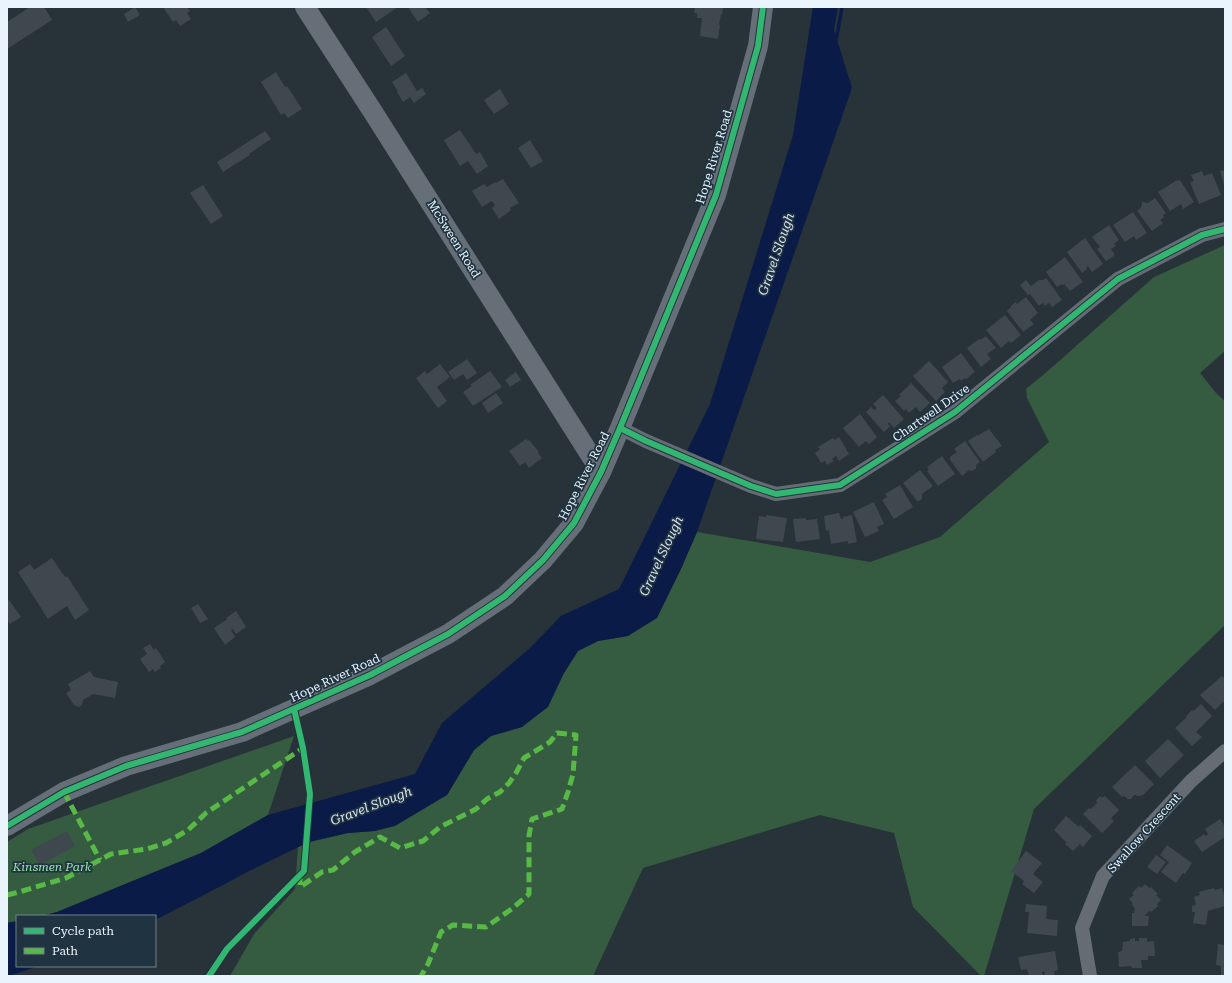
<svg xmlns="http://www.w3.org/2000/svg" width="1232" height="983" viewBox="0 0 1232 983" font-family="'Roboto Serif',serif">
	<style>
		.green { fill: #355c40 }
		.water { fill: #0b1b48 }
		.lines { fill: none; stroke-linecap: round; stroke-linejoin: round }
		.stream { stroke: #0b1b48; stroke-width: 3.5 }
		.building { fill: #3f484e }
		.street { stroke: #656c74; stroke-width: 14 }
		.secondary { stroke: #666e77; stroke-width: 20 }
		.quiet { stroke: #58b947; stroke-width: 5; stroke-dasharray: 10 5; stroke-linecap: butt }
		.cycleway-casing { stroke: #203340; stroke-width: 8 }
		.cycleway { stroke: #33b770; stroke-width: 6 }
		.labels { text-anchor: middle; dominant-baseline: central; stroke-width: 3.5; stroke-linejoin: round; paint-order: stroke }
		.street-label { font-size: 12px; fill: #e9f4fd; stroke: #203340 }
		.park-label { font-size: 12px; font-style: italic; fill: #96eaa8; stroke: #203340 }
		.water-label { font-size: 13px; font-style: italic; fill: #d9e1f2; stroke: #203340 }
	</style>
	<rect width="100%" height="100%" fill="#273239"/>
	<g class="green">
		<polygon points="1225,245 1225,351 1200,373 1216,393 1225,401 1225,625 1034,809 984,976 981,976 913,907 894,833 820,815 643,868 593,976 230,976 254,934 295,889 298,847 309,842 348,833 375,831 447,795 474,750 491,736 522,727 564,673 578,651 598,641 628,636 680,571 697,532 870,562 940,537 1049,442 1027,398 1026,389 1049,370 1154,277"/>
		<polygon points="294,736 268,815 201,853 57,912 42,916 17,916 17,921 7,923 7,842 28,829"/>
	</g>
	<g class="water">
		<polygon points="813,7 838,7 834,30 852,88 697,532 680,571 657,618 628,636 598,641 578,651 564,673 548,707 522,727 491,736 474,750 447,795 395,826 375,831 348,833 309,842 247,872 225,884 155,920 155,916 42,916 57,912 201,853 268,815 415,774 442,723 529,649 561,616 619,589 710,404 793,135"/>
		<polygon points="17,921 17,966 38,966 12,975 7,975 7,923"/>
	</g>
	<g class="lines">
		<polyline class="stream" points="836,41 842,7"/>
	</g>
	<g class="building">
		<polygon points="30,7 44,7 52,20 7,49 7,22"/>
		<polygon points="135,7 140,15 128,22 124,14"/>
		<polygon points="163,7 187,7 190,11 187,13 191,19 180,26 176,20 173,22"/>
		<polygon points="366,7 398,7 376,22"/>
		<polygon points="408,7 425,7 430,13 418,22"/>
		<polygon points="695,7 723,7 722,15 721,14 719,25 720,25 718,39 700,36 702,18 697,18 697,13 694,13"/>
		<polygon points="386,27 405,56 391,66 372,37"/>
		<polygon points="276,72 285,87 287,86 302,109 288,118 284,113 281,115 261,82"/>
		<polygon points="406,73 417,91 422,88 426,94 414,103 410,97 403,102 397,92 398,92 392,82"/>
		<polygon points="500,89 509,104 494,114 484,100"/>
		<polygon points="460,130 476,154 480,152 488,166 477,174 468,161 460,166 444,140"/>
		<polygon points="265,131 271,139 249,154 250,155 223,172 217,162"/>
		<polygon points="530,140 543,161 531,168 518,148"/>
		<polygon points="1225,170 1225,188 1220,171"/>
		<polygon points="1202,171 1204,176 1212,173 1221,195 1199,204 1190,182 1194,181 1191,175"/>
		<polygon points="503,179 519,203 510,208 511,210 510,211 499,219 492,208 495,205 492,201 482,207 472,191 484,184 487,187 495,182 496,183"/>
		<polygon points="1177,180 1177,181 1180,180 1194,202 1183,209 1181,204 1170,211 1158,192"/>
		<polygon points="203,185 223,216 211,224 190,193"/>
		<polygon points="1155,198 1166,213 1163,215 1164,217 1160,220 1163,223 1152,231 1137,211 1141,208 1142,202 1148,203"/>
		<polygon points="1133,212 1147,233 1136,240 1134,236 1125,242 1113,225"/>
		<polygon points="1109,225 1119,240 1114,244 1116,246 1111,249 1115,255 1106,261 1097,249 1100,247 1092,237"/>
		<polygon points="1085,238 1103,264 1092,272 1088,266 1086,268 1087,269 1082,273 1067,252"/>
		<polygon points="1065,257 1083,282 1070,291 1064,284 1063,285 1062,284 1057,287 1046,272"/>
		<polygon points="1046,278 1062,300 1052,307 1049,303 1045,306 1043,303 1039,306 1030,294 1028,295 1020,285 1026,280 1031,286 1039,280 1043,280"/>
		<polygon points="1026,297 1038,313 1030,320 1034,324 1023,332 1007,311 1011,307 1011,306 1014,303 1016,302 1017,304"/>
		<polygon points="1005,315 1021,335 1011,343 1009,341 1001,348 986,330"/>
		<polygon points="986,336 996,348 987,354 991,359 981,367 967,348 979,339 980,340"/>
		<polygon points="961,353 975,372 966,379 965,378 961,381 960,379 953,383 942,367"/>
		<polygon points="467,359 477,373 467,380 463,374 454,380 448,372"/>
		<polygon points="929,361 948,382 942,388 945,392 936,401 913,376"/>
		<polygon points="440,364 450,377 437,387 447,401 438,408 416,378 425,371 427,374"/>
		<polygon points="490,371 502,387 473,406 463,392 472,386 470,385"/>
		<polygon points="516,372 521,380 510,387 505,380"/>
		<polygon points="911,383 930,403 920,412 916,407 909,413 906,409 904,411 895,401 901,396 899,395"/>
		<polygon points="496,393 503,403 488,413 482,403"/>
		<polygon points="883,395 904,419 894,428 889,422 888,424 890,426 884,432 866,412 871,407 874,410 877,408 873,404"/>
		<polygon points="860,414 877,437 869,444 866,441 859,447 843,428"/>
		<polygon points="989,429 1002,446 995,450 996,452 983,462 968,441 977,435 977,436"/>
		<polygon points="839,437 849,454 839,461 836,456 832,459 834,461 827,465 825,461 821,463 815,453 820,449 818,447 833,438 835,440"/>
		<polygon points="526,439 528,441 529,440 539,452 538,453 542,458 529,468 525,462 520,466 509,451"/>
		<polygon points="965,441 980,462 976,465 976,469 971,471 969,470 962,476 950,460 950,457 957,452 954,449"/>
		<polygon points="942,456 955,474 938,486 927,471 929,470 927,467"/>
		<polygon points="920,470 933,486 922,494 922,499 919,501 917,501 903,483"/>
		<polygon points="900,485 913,507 894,519 882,500 887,497 885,494"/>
		<polygon points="874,502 884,524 877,527 879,531 865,537 853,512"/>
		<polygon points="839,513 841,519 843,519 843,517 852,515 857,542 848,544 848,541 831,544 829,530 826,531 824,516"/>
		<polygon points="766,515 787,518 783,542 756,539 759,516 766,517"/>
		<polygon points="806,518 806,520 817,519 820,539 796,542 793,519"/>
		<polygon points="52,558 65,577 67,576 89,610 75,620 67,606 48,619 18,572 30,564 34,570"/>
		<polygon points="9,600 21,617 10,624 7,620 7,601"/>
		<polygon points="198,604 208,619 200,623 191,608"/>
		<polygon points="236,611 246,627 236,634 233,629 231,630 235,637 225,645 214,628 226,620 227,620 226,618"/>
		<polygon points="150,644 154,650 156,648 165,662 160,666 161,668 155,672 153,669 149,672 140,659 147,654 143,648"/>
		<polygon points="90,671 94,677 118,682 115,698 93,694 83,700 82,705 79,707 74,705 66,693 71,690 68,684"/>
		<polygon points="1222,676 1225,679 1225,703 1223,702 1215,710 1200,695"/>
		<polygon points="1201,704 1212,716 1196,732 1202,737 1192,746 1175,728 1187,717 1186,716 1192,710 1193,711"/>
		<polygon points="1168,739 1184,755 1160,778 1145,761"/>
		<polygon points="1135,765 1154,784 1143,795 1138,796 1134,795 1131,799 1128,799 1124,796 1122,797 1112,787"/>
		<polygon points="1101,796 1102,798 1105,796 1119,810 1111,818 1114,821 1102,833 1083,814 1089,808 1091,809 1097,803 1096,801 1097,799"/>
		<polygon points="1066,816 1079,827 1080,825 1092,836 1083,847 1080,844 1073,851 1065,844 1066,842 1054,830"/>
		<polygon points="1220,819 1225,827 1225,837 1202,852 1194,841 1204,834 1206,836 1208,834 1205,829"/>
		<polygon points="67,831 75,846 40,865 31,850"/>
		<polygon points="1167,845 1192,863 1185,874 1183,873 1176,883 1161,872 1169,862 1160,855"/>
		<polygon points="1026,851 1042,863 1033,874 1043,882 1034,893 1022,884 1024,881 1011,871"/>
		<polygon points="1156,855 1166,862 1157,874 1147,867"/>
		<polygon points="1145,884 1149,888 1151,887 1158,894 1156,895 1161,900 1157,904 1158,906 1151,912 1149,911 1144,916 1149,916 1148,926 1132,926 1132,913 1134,913 1135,908 1132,905 1133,904 1129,899 1134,895 1132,893 1139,886 1141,888"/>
		<polygon points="1214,888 1215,890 1222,888 1225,898 1225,906 1208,911 1206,925 1193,923 1195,912 1192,912 1192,906 1196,905 1194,897 1200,895 1199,892"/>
		<polygon points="1026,904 1047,906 1046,919 1058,920 1057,936 1027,933 1029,912 1025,912"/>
		<polygon points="1135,938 1135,941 1139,941 1139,938 1147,938 1147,942 1154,941 1155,956 1148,956 1148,960 1141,960 1142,968 1132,968 1131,966 1119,967 1118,952 1122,951 1123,942 1130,941 1130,939"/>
		<polygon points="1218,944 1225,945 1225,976 1221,976 1221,966 1216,965"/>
		<polygon points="1055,951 1058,970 1054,971 1055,976 1045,976 1044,971 1042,972 1043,976 1029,976 1027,969 1021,970 1018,957"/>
	</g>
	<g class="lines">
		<g class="street">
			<polyline points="620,428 646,441 751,486 776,494 840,485 955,412 1118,279 1202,235 1225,229"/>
			<polyline points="1090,976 1082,928 1103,876 1191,781 1225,751"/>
		</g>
		<g class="secondary">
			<polyline points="305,7 373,112 601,472"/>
			<polyline points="7,826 64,792 126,766 242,732 370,675 448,634 505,596 543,560 574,523 601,472 620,428 716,195 758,46 763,7"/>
		</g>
		<g class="quiet">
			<polyline points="64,792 100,860"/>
			<polyline points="300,875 300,887 322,872 333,870 355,852 380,837 400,848 423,841 440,827 476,809 487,799 500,792 509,783 516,773 524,758 550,742 557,733 576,735 573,774 568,792 562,809 532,819 529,836 529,894 513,908 486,927 453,925 441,932 428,964 421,976"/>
			<polyline points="7,895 19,892 66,878 111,854 147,849 166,843 188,830 206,813 303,748"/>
		</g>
		<g class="cycleway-casing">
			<g id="cycleway">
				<polyline points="620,428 646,441 751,486 776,494 840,485 955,412 1118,279 1202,235 1225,229"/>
				<polyline points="7,826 64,792 126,766 242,732 370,675 448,634 505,596 543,560 574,523 601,472 620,428 716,195 758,46 763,7"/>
				<polyline points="209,976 227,949 304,871 310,794 303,748 294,709"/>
			</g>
		</g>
		<use href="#cycleway" class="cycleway"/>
	</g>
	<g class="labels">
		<g class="street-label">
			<text transform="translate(714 157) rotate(-73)">Hope River Road</text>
			<text transform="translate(454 239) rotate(58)">McSween Road</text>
			<text transform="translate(931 413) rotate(-35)">Chartwell Drive</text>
			<text transform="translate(584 476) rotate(-63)">Hope River Road</text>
			<text transform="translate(335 678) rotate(-25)">Hope River Road</text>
			<text transform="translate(1144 833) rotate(-48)">Swallow Crescent</text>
		</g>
		<g class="park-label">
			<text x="52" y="867">Kinsmen Park</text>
		</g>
		<g class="water-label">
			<text transform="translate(776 254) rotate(-71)">Gravel Slough</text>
			<text transform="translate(661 556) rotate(-65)">Gravel Slough</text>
			<text transform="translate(371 806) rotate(-21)">Gravel Slough</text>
		</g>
	</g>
	<rect width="1232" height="983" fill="none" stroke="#e9f4fd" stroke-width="16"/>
	<rect x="16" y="915" width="140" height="52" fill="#203340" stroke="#70808c"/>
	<rect x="24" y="928" width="20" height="6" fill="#33b770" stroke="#70808c"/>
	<text x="52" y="935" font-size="12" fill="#e9f4fd">Cycle path</text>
	<rect x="24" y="948" width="20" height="6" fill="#58b947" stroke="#70808c"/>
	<text x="52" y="955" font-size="12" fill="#e9f4fd">Path</text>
</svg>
